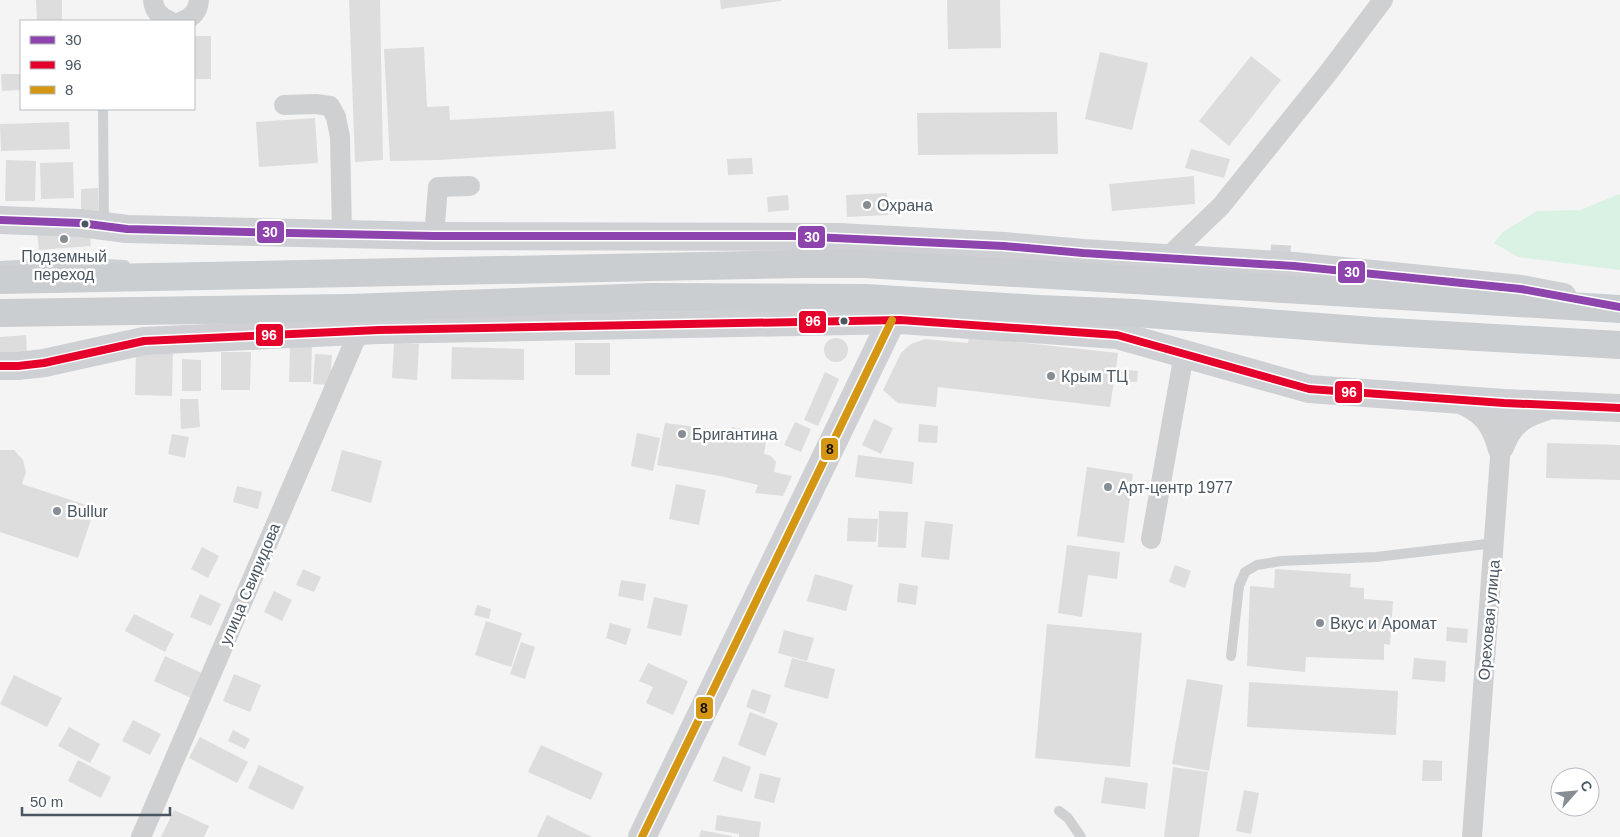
<svg xmlns="http://www.w3.org/2000/svg" width="1620" height="837" viewBox="0 0 1620 837" font-family="Helvetica,sans-serif">
	<style>
		.green { fill: #d9f2e3 }
		.building { fill: #ddddde }
		.lines { fill: none; stroke-linecap: round; stroke-linejoin: round }
		.street-tunnel { stroke: #d2d4d7; stroke-width: 20; stroke-dasharray: 20 10; stroke-linecap: butt }
		.lane { stroke: #ced0d2; stroke-width: 10 }
		.street { stroke: #ced0d2; stroke-width: 20 }
		.secondary { stroke: #ced0d4; stroke-width: 28 }
		.primary { stroke: #caced1; stroke-width: 28 }
		.bus-1-casing { stroke: #fff; stroke-width: 11 }
		.bus-2-casing { stroke: #fff; stroke-width: 11 }
		.bus-3-casing { stroke: #fff; stroke-width: 11 }
		.bus-1 { stroke: #8e44ad; stroke-width: 8 }
		.bus-2 { stroke: #e4002b; stroke-width: 8 }
		.bus-3 { stroke: #d49613; stroke-width: 8 }
		.poi-dot { fill: #868d94; stroke: #fff; stroke-width: 2 }
		.bus-dot { fill: #4a5661; stroke: #fff; stroke-width: 2 }
		.labels { text-anchor: middle; dominant-baseline: central; stroke-width: 5; stroke-linejoin: round; paint-order: stroke }
		.poi-label { font-size: 16px; fill: #4a5661; stroke: #fff; text-anchor: start }
		.street-label { font-size: 16px; fill: #4a5661; stroke: #fff }
		.line-badge { stroke: #fff; stroke-width: 2 }
		.badge-label { font-size: 14px; text-anchor: middle; font-weight: bold; fill: #fff }
		.pale-badge-label { font-size: 14px; text-anchor: middle; font-weight: bold; fill: #111 }
	</style>
	<rect width="100%" height="100%" fill="#f4f4f4"/>
	<polygon class="green" points="1620,194 1620,270 1518,257 1494,243 1503,232 1537,211 1580,210"/>
	<g class="building">
		<polygon points="36,0 62,0 62,21 37,21"/>
		<polygon points="349,0 380,0 383,160 355,162"/>
		<polygon points="720,0 781,0 781,1 721,9"/>
		<polygon points="947,0 1000,0 1001,48 948,49"/>
		<rect x="194" y="36" width="17" height="43"/>
		<polygon points="424,47 427,107 449,106 450,120 614,111 616,149 439,160 390,161 384,49"/>
		<polygon points="1100,52 1148,63 1132,130 1085,119"/>
		<polygon points="1251,56 1281,80 1229,146 1199,121"/>
		<polygon points="1,74 21,74 21,90 2,91"/>
		<polygon points="1057,112 1058,154 918,155 917,113"/>
		<polygon points="315,118 318,163 259,167 256,122"/>
		<polygon points="69,122 70,149 1,151 0,124"/>
		<polygon points="1191,149 1230,159 1224,178 1185,168"/>
		<polygon points="752,158 753,174 728,175 727,159"/>
		<polygon points="6,160 36,161 35,201 5,201"/>
		<polygon points="73,162 74,198 41,199 40,163"/>
		<polygon points="1194,176 1195,204 1112,211 1109,184"/>
		<polygon points="98,188 99,213 81,213 81,189"/>
		<polygon points="887,193 888,215 847,217 846,195"/>
		<polygon points="788,195 789,210 768,212 767,197"/>
		<polygon points="89,229 91,246 39,250 37,232"/>
		<polygon points="26,335 27,352 0,354 0,337"/>
		<polygon points="969,337 1118,353 1116,369 1138,371 1137,382 1114,381 1110,407 938,387 936,407 898,403 883,390 901,353 911,344 925,339 968,343"/>
		<circle cx="836" cy="350" r="12"/>
		<polygon points="394,343 419,344 417,380 392,378"/>
		<rect x="575" y="343" width="35" height="32"/>
		<polygon points="290,345 312,345 311,382 289,382"/>
		<polygon points="452,347 524,349 524,380 451,379"/>
		<polygon points="136,350 173,351 172,396 135,395"/>
		<polygon points="221,352 251,352 250,390 221,390"/>
		<polygon points="315,354 332,355 330,385 313,384"/>
		<polygon points="182,359 201,360 201,391 182,391"/>
		<polygon points="825,372 839,379 818,426 804,420"/>
		<polygon points="180,399 198,399 200,427 181,429"/>
		<polygon points="874,419 893,428 881,454 862,445"/>
		<polygon points="795,422 811,429 801,452 784,445"/>
		<polygon points="665,423 731,431 732,427 743,429 742,433 767,436 764,454 771,456 776,462 774,472 792,476 783,496 755,493 758,485 720,476 657,465"/>
		<polygon points="919,424 938,426 937,443 918,442"/>
		<polygon points="637,433 660,438 653,471 631,466"/>
		<polygon points="172,434 189,437 185,458 168,454"/>
		<polygon points="1547,443 1620,445 1620,480 1546,478"/>
		<polygon points="0,450 14,450 23,460 26,472 22,484 95,508 78,558 0,532"/>
		<polygon points="342,450 382,461 371,503 331,491"/>
		<polygon points="858,455 914,462 912,484 855,477"/>
		<polygon points="1087,467 1133,474 1124,543 1077,536"/>
		<polygon points="676,484 706,490 699,525 669,519"/>
		<polygon points="237,486 262,492 258,509 233,502"/>
		<polygon points="879,511 908,512 906,548 878,547"/>
		<polygon points="848,518 878,519 876,542 847,541"/>
		<polygon points="925,521 953,524 949,560 921,557"/>
		<polygon points="1067,545 1120,552 1117,579 1088,575 1082,617 1058,613"/>
		<polygon points="202,547 219,556 208,578 191,569"/>
		<polygon points="1175,565 1191,571 1185,588 1169,582"/>
		<polygon points="303,569 321,577 314,592 296,585"/>
		<polygon points="1275,569 1351,574 1350,587 1364,588 1364,599 1393,601 1390,645 1384,644 1384,660 1306,657 1305,672 1247,666 1250,586 1274,588"/>
		<polygon points="815,574 853,585 846,611 807,601"/>
		<polygon points="621,580 646,584 643,601 618,596"/>
		<polygon points="899,583 918,586 916,605 897,602"/>
		<polygon points="274,591 292,600 282,621 264,612"/>
		<polygon points="200,594 221,604 211,626 190,617"/>
		<polygon points="654,597 688,605 681,636 647,628"/>
		<polygon points="477,605 491,609 489,619 474,615"/>
		<polygon points="134,614 174,634 165,652 125,631"/>
		<polygon points="486,621 522,633 511,667 475,655"/>
		<polygon points="610,623 631,629 626,645 606,638"/>
		<polygon points="1047,624 1142,633 1130,767 1035,758"/>
		<polygon points="1447,627 1468,629 1467,643 1446,641"/>
		<polygon points="784,630 814,638 807,661 778,653"/>
		<polygon points="521,642 535,647 525,679 510,674"/>
		<polygon points="165,656 204,674 193,699 154,681"/>
		<polygon points="792,658 835,669 828,699 784,687"/>
		<polygon points="1414,658 1446,661 1445,682 1412,679"/>
		<polygon points="648,663 688,681 673,715 646,703 653,687 639,681"/>
		<polygon points="234,674 261,685 250,712 223,701"/>
		<polygon points="14,675 62,698 47,727 0,704"/>
		<polygon points="1187,679 1223,685 1209,771 1172,764"/>
		<polygon points="1249,682 1398,691 1396,735 1247,727"/>
		<polygon points="752,689 771,695 765,714 746,707"/>
		<polygon points="750,712 778,723 765,756 738,745"/>
		<polygon points="133,720 161,734 150,755 122,741"/>
		<polygon points="69,727 100,744 90,763 58,746"/>
		<polygon points="233,730 250,739 245,749 228,741"/>
		<polygon points="200,737 248,762 237,783 189,758"/>
		<polygon points="541,745 603,773 591,800 528,772"/>
		<polygon points="723,756 751,767 742,792 713,781"/>
		<polygon points="78,760 111,777 101,798 68,781"/>
		<polygon points="1423,760 1442,761 1442,781 1422,781"/>
		<polygon points="259,765 304,787 293,810 248,788"/>
		<polygon points="1173,767 1208,772 1199,837 1164,837"/>
		<polygon points="760,773 781,778 774,803 754,798"/>
		<polygon points="1105,777 1148,783 1145,809 1101,803"/>
		<polygon points="1244,790 1259,793 1251,834 1236,831"/>
		<polygon points="174,810 209,826 204,837 161,837"/>
		<polygon points="547,815 592,837 537,837"/>
		<polygon points="717,815 761,822 759,837 739,837 739,834 715,830"/>
		<polygon points="701,830 732,836 732,837 699,837"/>
	</g>
	<g class="lines">
		<polyline class="street-tunnel" points="1280,262 1281,245"/>
		<g class="lane">
			<polyline points="103,109 104,225"/>
			<polyline points="0,266 68,262 125,265"/>
			<polyline points="1231,656 1239,586 1245,572 1257,565 1281,561 1376,557 1495,543"/>
			<polyline points="1059,811 1068,818 1081,837"/>
		</g>
		<g class="street">
			<path d="M153 0C154 11 160 17 170 21"/>
			<path d="M182 21C192 18 198 11 199 0"/>
			<polyline points="284,105 316,104 330,106 336,117 340,137 342,233"/>
			<polyline points="434,236 438,187 470,186"/>
			<polyline points="1167,258 1221,206 1328,73 1383,0"/>
			<path d="M1455 402C1481 412 1491 423 1498 450"/>
			<path d="M1504 448C1513 422 1528 416 1552 409"/>
			<polyline points="1151,539 1184,354"/>
			<polyline points="141,837 359,331"/>
			<polyline points="1472,837 1504,403"/>
		</g>
		<g class="secondary">
			<polyline points="0,220 80,223 127,229 434,236 839,237 1004,246 1083,253 1294,266 1521,289 1563,297"/>
			<polyline points="0,366 18,366 44,363 144,341 379,330 900,320 1117,335 1309,389 1504,403 1620,408"/>
			<polyline points="642,837 892,320"/>
		</g>
		<g class="primary">
			<polyline points="0,280 804,264 864,264 1620,309"/>
			<polyline points="0,313 349,308 651,297 866,298 1039,309 1135,313 1373,331 1620,345"/>
		</g>
		<g class="bus-1-casing">
			<polyline id="bus-1" points="0,220 80,223 127,229 247,232 434,236 792,236 1004,246 1083,253 1294,266 1521,289 1620,307"/>
		</g>
		<g class="bus-2-casing">
			<polyline id="bus-2" points="0,366 18,366 44,363 144,341 379,330 900,320 1117,335 1309,389 1504,403 1620,408"/>
		</g>
		<g class="bus-3-casing">
			<polyline id="bus-3" points="642,837 892,320"/>
		</g>
		<use href="#bus-1" class="bus-1"/>
		<use href="#bus-2" class="bus-2"/>
		<use href="#bus-3" class="bus-3"/>
	</g>
	<g class="poi-dot">
		<circle cx="867" cy="205" r="5"/>
		<circle cx="64" cy="239" r="5"/>
		<circle cx="1051" cy="376" r="5"/>
		<circle cx="682" cy="434" r="5"/>
		<circle cx="1108" cy="487" r="5"/>
		<circle cx="57" cy="511" r="5"/>
		<circle cx="1320" cy="623" r="5"/>
	</g>
	<g class="bus-dot">
		<circle cx="85" cy="224" r="4.5"/>
		<circle cx="844" cy="321" r="4.5"/>
	</g>
	<g class="labels">
		<g class="poi-label">
			<text x="877" y="205">Охрана</text>
			<text x="64" y="256" text-anchor="middle">Подземный<tspan x="64" dy="18">переход</tspan></text>
			<text x="1061" y="376">Крым ТЦ</text>
			<text x="692" y="434">Бригантина</text>
			<text x="1118" y="487">Арт-центр 1977</text>
			<text x="67" y="511">Bullur</text>
			<text x="1330" y="623">Вкус и Аромат</text>
		</g>
		<g class="street-label">
			<text transform="translate(250 584) rotate(-67)">улица Свиридова</text>
			<text transform="translate(1489 620) rotate(-85)">Ореховая улица</text>
		</g>
	</g>
	<g class="line-badge">
		<rect x="256" y="220" width="29" height="24" rx="5" fill="#8e44ad"/>
		<rect x="797" y="225" width="29" height="24" rx="5" fill="#8e44ad"/>
		<rect x="1337" y="260" width="29" height="24" rx="5" fill="#8e44ad"/>
		<rect x="798" y="310" width="29" height="24" rx="5" fill="#e4002b"/>
		<rect x="255" y="323" width="29" height="24" rx="5" fill="#e4002b"/>
		<rect x="1334" y="380" width="29" height="24" rx="5" fill="#e4002b"/>
		<rect x="820" y="437" width="19" height="24" rx="5" fill="#d49613"/>
		<rect x="695" y="696" width="19" height="24" rx="5" fill="#d49613"/>
	</g>
	<g class="badge-label">
		<text x="270" y="237">30</text>
		<text x="812" y="242">30</text>
		<text x="1352" y="277">30</text>
		<text x="813" y="326">96</text>
		<text x="269" y="340">96</text>
		<text x="1349" y="397">96</text>
	</g>
	<g class="pale-badge-label">
		<text x="830" y="454">8</text>
		<text x="704" y="713">8</text>
	</g>
	<rect x="20" y="20" width="175" height="90" fill="#ffffff" stroke="#b7bbc0"/>
	<rect x="30" y="36" width="25" height="8" fill="#8e44ad" stroke="#b7bbc0"/>
	<text x="65" y="45" font-size="15" fill="#4a5661">30</text>
	<rect x="30" y="61" width="25" height="8" fill="#e4002b" stroke="#b7bbc0"/>
	<text x="65" y="70" font-size="15" fill="#4a5661">96</text>
	<rect x="30" y="86" width="25" height="8" fill="#d49613" stroke="#b7bbc0"/>
	<text x="65" y="95" font-size="15" fill="#4a5661">8</text>
	<g transform="translate(1575 792) rotate(63)"><circle r="24" fill="#ffffff" stroke="#b7bbc0"/>
	<path d="M0-4L9 19L0 12L-9 19Z" fill="#868d94"/>
	<text y="-8" font-size="14" font-weight="bold" text-anchor="middle" fill="#4a5661">С</text>
	</g>
	<path d="M22 807v8h148v-8" fill="none" stroke="#4a5661" stroke-width="2.5"/>
	<text x="30" y="807" font-size="15" fill="#4a5661" stroke="#ffffff" stroke-width="4" paint-order="stroke">50 m</text>
</svg>
